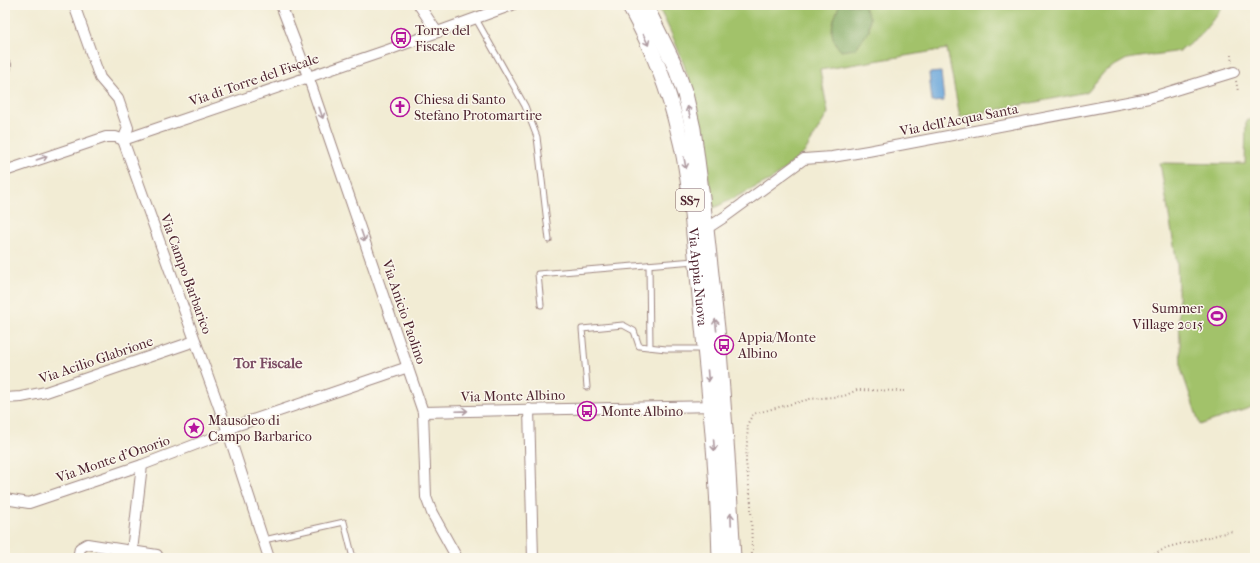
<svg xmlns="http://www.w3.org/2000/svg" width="1260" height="563" viewBox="0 0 1260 563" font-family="'IM FELL French Canon',serif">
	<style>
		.green { fill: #a2c26a; stroke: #76704a }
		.forest { fill: #81a85e; stroke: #666444 }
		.water { fill: #69a6da; stroke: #5a6282 }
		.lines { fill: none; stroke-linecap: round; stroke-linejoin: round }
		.lane-casing { stroke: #9e8680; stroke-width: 7 }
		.street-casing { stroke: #9e8680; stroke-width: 12 }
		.primary-casing { stroke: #9e8680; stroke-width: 17 }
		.path { stroke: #9e8680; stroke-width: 2; stroke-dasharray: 1 3; stroke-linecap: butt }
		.lane { stroke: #fff; stroke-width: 5 }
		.street { stroke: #fff; stroke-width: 10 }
		.primary { stroke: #fff; stroke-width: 15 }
		.oneway { stroke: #ae9aa0 }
		.labels { text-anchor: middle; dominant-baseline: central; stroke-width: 3; stroke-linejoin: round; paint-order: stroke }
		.shield { fill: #fbf7ec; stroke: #7f6065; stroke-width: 1 }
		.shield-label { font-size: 13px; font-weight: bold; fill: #4a1f2b }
		.poi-label { font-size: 14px; fill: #4a1f2b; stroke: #fbf7ec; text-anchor: start }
		.street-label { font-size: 14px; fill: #4a1f2b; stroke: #fbf7ec }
		.neighbourhood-label { font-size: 15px; font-weight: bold; fill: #7a4a62; stroke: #fbf7ec }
	</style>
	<rect width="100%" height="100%" fill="#fbf7ec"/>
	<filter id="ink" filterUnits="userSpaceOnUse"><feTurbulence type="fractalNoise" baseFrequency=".025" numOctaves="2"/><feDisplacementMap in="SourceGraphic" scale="8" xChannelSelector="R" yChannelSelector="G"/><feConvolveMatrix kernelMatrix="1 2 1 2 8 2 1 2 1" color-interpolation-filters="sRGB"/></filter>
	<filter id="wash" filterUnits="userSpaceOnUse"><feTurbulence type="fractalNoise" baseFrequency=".012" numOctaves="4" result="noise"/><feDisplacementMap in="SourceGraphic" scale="16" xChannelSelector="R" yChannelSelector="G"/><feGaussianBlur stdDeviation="0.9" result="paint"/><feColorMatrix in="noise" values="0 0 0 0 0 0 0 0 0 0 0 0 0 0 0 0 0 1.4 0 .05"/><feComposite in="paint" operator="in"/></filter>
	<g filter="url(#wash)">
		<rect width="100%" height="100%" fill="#f2ecd4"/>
		<g class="green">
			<path d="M657 5H1223L1219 12 1199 37 1180 51 1127 59 1105 71 1087 92 960 117 947 49 820 70 828 113 804 153 774 178 712 209C710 188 707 167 704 146 697 98 681 48 657 5Z"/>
			<polygon points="1255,119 1255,406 1200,425 1181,369 1177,263 1160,163 1245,164 1246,120"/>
		</g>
		<path class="forest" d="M839 5H865L864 7 870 17 869 31 855 49 841 51C826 34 833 24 839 5Z"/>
		<polygon class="water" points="941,72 944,101 932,102 929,73"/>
	</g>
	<g filter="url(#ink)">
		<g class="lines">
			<g class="lane-casing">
				<g id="lane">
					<polyline points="476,19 525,106 537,137 549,240"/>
					<polyline points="649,265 650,347"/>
					<polyline points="541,305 538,274 694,261"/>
					<polyline points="587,387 582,329 623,325 634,331 639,346 666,349 705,349"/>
					<polyline points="264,540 344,522 353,558"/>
				</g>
			</g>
			<g class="street-casing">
				<g id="street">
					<polyline points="74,5 100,78 118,99 128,128 123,140 228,432 269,558"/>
					<polyline points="281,5 308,76 423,412 426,497 432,513 457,558"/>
					<polyline points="419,5 437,32"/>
					<polyline points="5,71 6,65"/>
					<polyline points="5,171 106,137 116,137 123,140 388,50 512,5"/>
					<polyline points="706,229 726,216 804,159 832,157 868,151 1149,98 1234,72"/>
					<polyline points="5,398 21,397 46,392 195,341"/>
					<polyline points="529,409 533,558"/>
					<polyline points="423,412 717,406"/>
					<polyline points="5,499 29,503 142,465 228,432 235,426 408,367"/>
					<polyline points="132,551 142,465"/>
					<polyline points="78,558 80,548 87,544 157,555 158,558"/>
				</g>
			</g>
			<g class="primary-casing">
				<g id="primary">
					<path id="s1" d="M629 5C651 45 669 89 679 134 687 164 690 194 693 224 696 255 699 286 702 317 710 397 718 477 720 558"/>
					<polyline points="645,5 675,66 685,94 693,129 706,229 718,338 727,455 733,558"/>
				</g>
			</g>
			<g class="path">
				<polyline points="1231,55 1232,63"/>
				<polyline points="1236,81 1238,91"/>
				<polyline points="752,558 751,503 746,462 748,423 753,414 810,399 844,396 857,390 907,391"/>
				<polyline points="1147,558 1168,547 1233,531"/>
			</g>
			<use href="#lane" class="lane"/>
			<use href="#street" class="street"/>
			<use href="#primary" class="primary"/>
		</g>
		<defs><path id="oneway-shaft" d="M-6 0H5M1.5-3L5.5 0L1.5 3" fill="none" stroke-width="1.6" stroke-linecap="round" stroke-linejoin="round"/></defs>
		<g class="oneway">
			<use href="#oneway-shaft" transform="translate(646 40) rotate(65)"/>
			<use href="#oneway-shaft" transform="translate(689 112) rotate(-104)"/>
			<use href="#oneway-shaft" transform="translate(321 113) rotate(71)"/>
			<use href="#oneway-shaft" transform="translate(42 158) rotate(-19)"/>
			<use href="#oneway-shaft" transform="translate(685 163) rotate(80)"/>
			<use href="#oneway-shaft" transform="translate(363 236) rotate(71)"/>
			<use href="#oneway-shaft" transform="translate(716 325) rotate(-96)"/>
			<use href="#oneway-shaft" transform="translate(708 376) rotate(85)"/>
			<use href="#oneway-shaft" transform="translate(462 411) rotate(-2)"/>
			<use href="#oneway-shaft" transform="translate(714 445) rotate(85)"/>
			<use href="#oneway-shaft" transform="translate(731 519) rotate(-92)"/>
		</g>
	</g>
	<defs>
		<g id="bus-ring" transform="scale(1)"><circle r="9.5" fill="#fbf7ec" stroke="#b5179e" stroke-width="1.5"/><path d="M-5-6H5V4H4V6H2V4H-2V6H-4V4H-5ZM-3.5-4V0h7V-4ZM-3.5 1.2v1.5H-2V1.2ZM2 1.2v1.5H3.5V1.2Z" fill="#b5179e"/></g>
		<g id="church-ring" transform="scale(1)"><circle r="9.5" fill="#fbf7ec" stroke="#b5179e" stroke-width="1.5"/><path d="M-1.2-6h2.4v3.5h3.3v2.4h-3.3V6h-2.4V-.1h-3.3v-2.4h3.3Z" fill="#b5179e"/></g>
		<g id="stadium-ring" transform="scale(1)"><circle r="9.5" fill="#fbf7ec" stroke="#b5179e" stroke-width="1.5"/><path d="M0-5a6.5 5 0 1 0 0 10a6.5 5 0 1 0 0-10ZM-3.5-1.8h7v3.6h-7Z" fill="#b5179e"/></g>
		<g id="sight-ring" transform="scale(1)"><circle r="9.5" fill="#fbf7ec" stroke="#b5179e" stroke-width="1.5"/><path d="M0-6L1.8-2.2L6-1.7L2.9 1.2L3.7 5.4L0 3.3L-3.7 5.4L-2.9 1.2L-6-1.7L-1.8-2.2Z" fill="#b5179e"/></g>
	</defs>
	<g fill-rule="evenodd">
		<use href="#bus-ring" x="401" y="38"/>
		<use href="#church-ring" x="400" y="107"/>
		<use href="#stadium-ring" x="1217" y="316"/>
		<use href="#bus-ring" x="724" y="345"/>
		<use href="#bus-ring" x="587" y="411"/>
		<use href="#sight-ring" x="194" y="428"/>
	</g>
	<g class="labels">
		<rect class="shield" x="676" y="189" width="28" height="22" rx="3"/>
		<g class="shield-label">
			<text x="690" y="200">SS7</text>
		</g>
		<g class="poi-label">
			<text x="415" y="30">Torre del<tspan x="415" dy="16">Fiscale</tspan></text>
			<text x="414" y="99">Chiesa di Santo<tspan x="414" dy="16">Stefano Protomartire</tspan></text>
			<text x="1203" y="308" text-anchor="end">Summer<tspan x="1203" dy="16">Village 2015</tspan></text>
			<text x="738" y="337">Appia/Monte<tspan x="738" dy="16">Albino</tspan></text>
			<text x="601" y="411">Monte Albino</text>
			<text x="208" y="420">Mausoleo di<tspan x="208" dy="16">Campo Barbarico</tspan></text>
		</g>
		<g class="street-label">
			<text transform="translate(254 80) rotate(-19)">Via di Torre del Fiscale</text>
			<text transform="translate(959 120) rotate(-11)">Via dell'Acqua Santa</text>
			<text transform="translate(186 274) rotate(70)">Via Campo Barbarico</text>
			<text stroke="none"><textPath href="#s1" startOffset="283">Via Appia Nuova</textPath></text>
			<text transform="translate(404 312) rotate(71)">Via Anicio Paolino</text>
			<text transform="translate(96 360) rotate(-19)">Via Acilio Glabrione</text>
			<text transform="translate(513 396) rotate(-1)">Via Monte Albino</text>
			<text transform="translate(113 459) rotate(-19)">Via Monte d'Onorio</text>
		</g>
		<g class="neighbourhood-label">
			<text x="268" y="363">Tor Fiscale</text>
		</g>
	</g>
	<rect width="1260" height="563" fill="none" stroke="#fbf7ec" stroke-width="20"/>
</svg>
